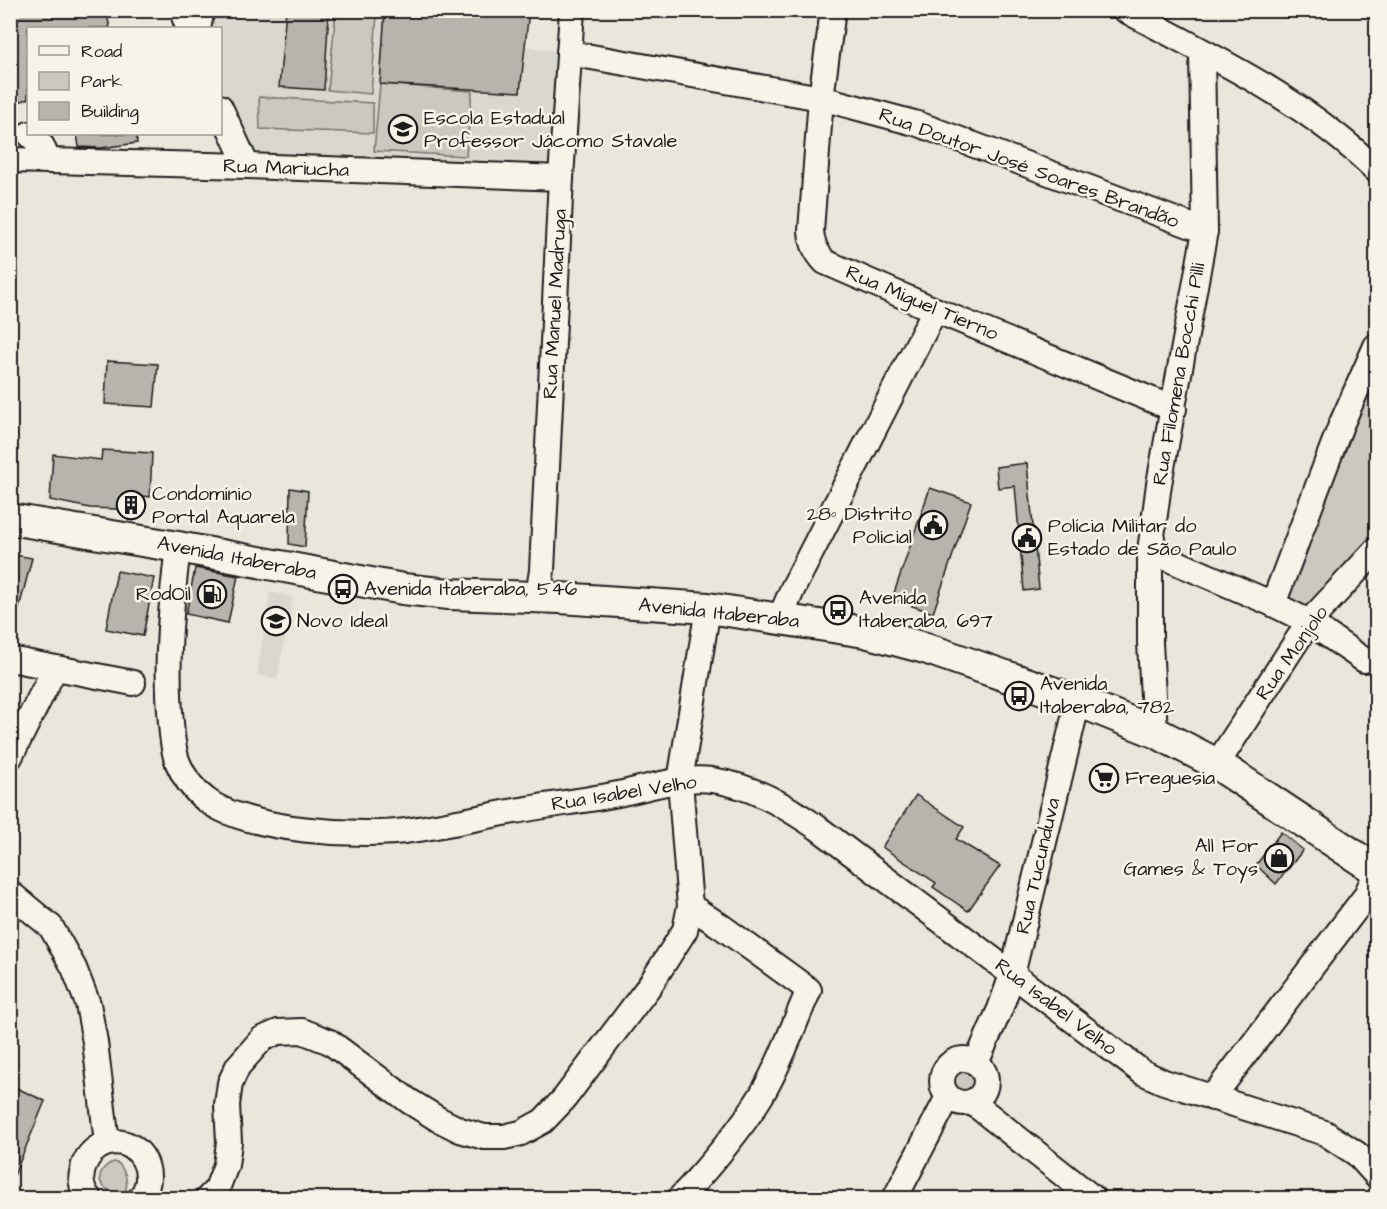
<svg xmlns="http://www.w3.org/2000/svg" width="1387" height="1209" viewBox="0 0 1387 1209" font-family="'Architects Daughter',sans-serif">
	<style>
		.built { fill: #dad7ce }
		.green { fill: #ccc8c0; stroke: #74726e; stroke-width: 1.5 }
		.building { fill: #b6b4ac; stroke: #1c1c1c; stroke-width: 1.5 }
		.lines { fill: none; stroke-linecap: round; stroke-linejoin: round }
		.minor-casing { stroke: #1c1c1c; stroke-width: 28 }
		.major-casing { stroke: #1c1c1c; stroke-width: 34 }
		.minor { stroke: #f7f3e8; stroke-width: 24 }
		.major { stroke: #f7f3e8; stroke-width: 30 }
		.labels { text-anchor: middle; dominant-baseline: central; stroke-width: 5; stroke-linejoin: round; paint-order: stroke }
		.poi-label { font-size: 20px; fill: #1c1c1c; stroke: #f7f3e8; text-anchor: start }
		.street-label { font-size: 20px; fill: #1c1c1c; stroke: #f7f3e8 }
	</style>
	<rect width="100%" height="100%" fill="#eae6dc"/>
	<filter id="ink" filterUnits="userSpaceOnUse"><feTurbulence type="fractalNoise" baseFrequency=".0167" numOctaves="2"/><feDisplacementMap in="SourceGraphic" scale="12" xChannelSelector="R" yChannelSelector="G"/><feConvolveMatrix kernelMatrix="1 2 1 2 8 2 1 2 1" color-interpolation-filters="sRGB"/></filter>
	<g filter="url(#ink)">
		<g class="built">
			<polygon points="213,11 528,11 524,46 569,53 567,170 258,168 221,90 220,28 210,28"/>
			<polygon points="270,592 293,597 277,679 257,675"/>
		</g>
		<g class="green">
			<polygon points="336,11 377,14 371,94 328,90"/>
			<polygon points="380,84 472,91 466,156 374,151"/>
			<polygon points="259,97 373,103 373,133 260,129"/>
			<polygon points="1376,346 1376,550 1309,622 1273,604"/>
			<circle cx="968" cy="1081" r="15"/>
			<path d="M114 1162 119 1164C127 1173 130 1187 122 1196 116 1193 108 1191 103 1186 95 1176 104 1165 114 1162Z"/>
		</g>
		<g class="building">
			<polygon points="10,10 106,10 110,28 28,28 28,99 10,105"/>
			<polygon points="286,10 329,10 324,90 279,87"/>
			<polygon points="385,10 529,10 520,92 380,84"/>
			<polygon points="77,134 136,134 137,143 101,148 79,147"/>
			<polygon points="107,361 158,364 154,407 105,404"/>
			<polygon points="102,450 152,453 150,497 143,496 142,510 90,508 50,500 53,454 101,460"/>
			<polygon points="1027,463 1039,589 1024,591 1015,486 998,488 996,467"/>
			<polygon points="290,488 308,491 305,547 289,544"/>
			<polygon points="930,488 971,502 933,613 892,599"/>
			<polygon points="10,554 32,558 16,620 10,619"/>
			<polygon points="195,568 238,576 228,623 186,614"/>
			<polygon points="117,571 154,578 143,636 106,629"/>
			<polygon points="916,795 964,827 956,839 1000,866 968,911 933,887 936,883 882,847"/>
			<polygon points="1281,832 1303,850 1276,884 1256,865"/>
			<polygon points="14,1087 45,1101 11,1183 10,1096"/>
		</g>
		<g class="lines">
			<g class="minor-casing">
				<g id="minor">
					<polyline points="182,10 188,28"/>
					<path d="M833 10 821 98 811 231C812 244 816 252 825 262L935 310 1174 409"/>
					<path d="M1125 10C1213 57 1305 100 1376 170"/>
					<polyline points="198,28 202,10"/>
					<polyline points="569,53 821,98 918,124 1205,231"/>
					<polyline points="220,107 247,166"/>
					<polyline points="29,134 42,146 48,161"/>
					<polyline points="10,160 247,166 561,178"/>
					<path d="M178 547C171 606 165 663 171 723 172 736 173 751 178 763 184 777 193 790 205 799 244 831 363 838 412 830 447 825 481 817 515 811 548 805 581 801 613 795 645 789 679 776 712 780 753 786 784 805 818 828L1142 1072 1164 1082 1325 1133 1357 1154 1376 1175"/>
					<polyline points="1150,551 1273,604 1309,622 1364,660"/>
					<polyline points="538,597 542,570 561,178 572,10"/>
					<polyline points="1273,604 1341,425 1376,346"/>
					<polyline points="780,618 793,588 935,310"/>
					<polyline points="10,659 133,683"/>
					<polyline points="1155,732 1150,643 1150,551 1159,484 1205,231 1202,52"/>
					<polyline points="10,757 55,668"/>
					<polyline points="1217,764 1309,622 1376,550"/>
					<polyline points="10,893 51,927 74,968 88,1004 95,1042 107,1143"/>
					<circle cx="964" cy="1081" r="22"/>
					<polyline points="976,1063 1000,1009 1012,975 1078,701"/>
					<polyline points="1212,1098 1365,897 1376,874"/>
					<polyline points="972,1102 1093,1198"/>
					<path d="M89 1198C83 1192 80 1181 82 1173 85 1152 105 1137 126 1144 148 1152 155 1182 140 1198"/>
					<polyline points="208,1198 217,1189 226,1165 229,1142 227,1105 230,1083 238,1066 262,1039 278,1032 302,1031 330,1042 409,1101 438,1119 460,1130 484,1137 504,1137 521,1133 543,1121 564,1099 650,985 685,930 690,906 680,781 708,608"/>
					<path d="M680 1198C708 1168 739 1132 761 1096 781 1063 793 1025 809 990L722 927 690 906"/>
					<polyline points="895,1198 948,1097"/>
				</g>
			</g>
			<g class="major-casing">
				<polyline id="major" points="10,519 178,547 403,589 449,594 560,598 708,608 865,632 925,648 1078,701 1155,732 1217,764 1376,870"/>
			</g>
			<use href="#minor" class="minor"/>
			<use href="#major" class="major"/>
		</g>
	</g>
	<defs>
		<g id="school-ring" transform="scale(1.5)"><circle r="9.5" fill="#f7f3e8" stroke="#1c1c1c" stroke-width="1.5"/><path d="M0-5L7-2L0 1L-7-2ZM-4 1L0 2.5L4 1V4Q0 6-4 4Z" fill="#1c1c1c"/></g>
		<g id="building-ring" transform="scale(1.5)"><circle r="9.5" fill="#f7f3e8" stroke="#1c1c1c" stroke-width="1.5"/><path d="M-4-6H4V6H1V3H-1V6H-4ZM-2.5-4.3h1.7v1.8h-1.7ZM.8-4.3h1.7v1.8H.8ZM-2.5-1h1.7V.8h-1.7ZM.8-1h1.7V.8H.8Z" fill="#1c1c1c"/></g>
		<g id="civic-ring" transform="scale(1.5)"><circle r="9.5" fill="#f7f3e8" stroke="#1c1c1c" stroke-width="1.5"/><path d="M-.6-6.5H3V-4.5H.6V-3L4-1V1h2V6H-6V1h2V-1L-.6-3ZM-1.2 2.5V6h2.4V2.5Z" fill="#1c1c1c"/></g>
		<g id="bus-ring" transform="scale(1.5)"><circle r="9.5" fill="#f7f3e8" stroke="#1c1c1c" stroke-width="1.5"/><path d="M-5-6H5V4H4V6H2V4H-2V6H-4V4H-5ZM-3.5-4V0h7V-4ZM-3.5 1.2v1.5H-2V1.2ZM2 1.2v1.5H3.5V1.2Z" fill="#1c1c1c"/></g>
		<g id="fuel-ring" transform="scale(1.5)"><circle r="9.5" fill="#f7f3e8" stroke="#1c1c1c" stroke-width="1.5"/><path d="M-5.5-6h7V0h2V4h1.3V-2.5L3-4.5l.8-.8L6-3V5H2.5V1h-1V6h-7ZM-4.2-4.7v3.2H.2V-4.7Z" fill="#1c1c1c"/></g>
		<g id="supermarket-ring" transform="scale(1.5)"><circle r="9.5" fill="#f7f3e8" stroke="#1c1c1c" stroke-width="1.5"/><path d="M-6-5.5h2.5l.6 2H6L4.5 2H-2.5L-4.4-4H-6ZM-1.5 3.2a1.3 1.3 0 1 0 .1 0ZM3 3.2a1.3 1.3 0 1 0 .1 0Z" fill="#1c1c1c"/></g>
		<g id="shop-ring" transform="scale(1.5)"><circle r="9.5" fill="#f7f3e8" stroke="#1c1c1c" stroke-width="1.5"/><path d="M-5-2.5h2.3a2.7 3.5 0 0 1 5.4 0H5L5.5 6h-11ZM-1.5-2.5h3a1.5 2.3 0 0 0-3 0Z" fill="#1c1c1c"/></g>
	</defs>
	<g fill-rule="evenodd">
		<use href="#school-ring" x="403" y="129"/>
		<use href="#building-ring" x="131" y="505"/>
		<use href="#civic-ring" x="933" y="525"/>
		<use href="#civic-ring" x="1027" y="538"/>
		<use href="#bus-ring" x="343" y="589"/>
		<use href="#fuel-ring" x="212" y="594"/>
		<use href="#bus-ring" x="838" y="610"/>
		<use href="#school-ring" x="276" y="621"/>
		<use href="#bus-ring" x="1019" y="696"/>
		<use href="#supermarket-ring" x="1104" y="778"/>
		<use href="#shop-ring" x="1279" y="858"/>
	</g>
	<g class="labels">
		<g class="poi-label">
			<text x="424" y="118">Escola Estadual<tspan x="424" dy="23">Professor Jácomo Stavale</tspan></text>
			<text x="152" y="494">Condomínio<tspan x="152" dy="23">Portal Aquarela</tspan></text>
			<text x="912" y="514" text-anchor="end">28º Distrito<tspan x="912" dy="23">Policial</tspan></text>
			<text x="1048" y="526">Polícia Militar do<tspan x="1048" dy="23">Estado de São Paulo</tspan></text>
			<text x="364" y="589">Avenida Itaberaba, 546</text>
			<text x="191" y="594" text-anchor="end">RodOil</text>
			<text x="859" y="598">Avenida<tspan x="859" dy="23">Itaberaba, 697</tspan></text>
			<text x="297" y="621">Novo Ideal</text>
			<text x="1040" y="684">Avenida<tspan x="1040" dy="23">Itaberaba, 782</tspan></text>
			<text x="1125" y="778">Freguesia</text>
			<text x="1258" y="846" text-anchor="end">All For<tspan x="1258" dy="23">Games &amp; Toys</tspan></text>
		</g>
		<g class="street-label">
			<text transform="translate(286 168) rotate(2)">Rua Mariucha</text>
			<text transform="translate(1029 168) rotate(20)">Rua Doutor José Soares Brandão</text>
			<text transform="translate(922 303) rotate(23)">Rua Miguel Tierno</text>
			<text transform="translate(555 304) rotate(-87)">Rua Manuel Madruga</text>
			<text transform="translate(1179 374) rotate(-80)">Rua Filomena Bocchi Pilli</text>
			<text transform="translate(237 558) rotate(11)">Avenida Itaberaba</text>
			<text transform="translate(719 613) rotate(6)">Avenida Itaberaba</text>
			<text transform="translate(1292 653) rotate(-55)">Rua Monjolo</text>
			<text transform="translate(624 793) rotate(-9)">Rua Isabel Velho</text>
			<text transform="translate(1038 866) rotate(-77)">Rua Tucunduva</text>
			<text transform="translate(1056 1007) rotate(37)">Rua Isabel Velho</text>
		</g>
	</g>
	<rect width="1387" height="1209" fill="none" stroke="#f7f3e8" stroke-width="36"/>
	<rect x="18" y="18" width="1351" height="1173" fill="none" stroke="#1c1c1c" stroke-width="2" filter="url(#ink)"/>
	<rect x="27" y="27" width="195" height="108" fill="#f7f3e8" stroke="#9f9d96" stroke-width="1.5"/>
	<rect x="39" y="46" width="30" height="9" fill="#f7f3e8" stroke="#9f9d96" stroke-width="1.5"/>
	<text x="81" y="57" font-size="18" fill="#1c1c1c">Road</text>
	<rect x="39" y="72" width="30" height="18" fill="#ccc8c0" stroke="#9f9d96" stroke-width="1.5"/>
	<text x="81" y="87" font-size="18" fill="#1c1c1c">Park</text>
	<rect x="39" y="102" width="30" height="18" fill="#b6b4ac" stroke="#9f9d96" stroke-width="1.5"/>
	<text x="81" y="117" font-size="18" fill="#1c1c1c">Building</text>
</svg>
